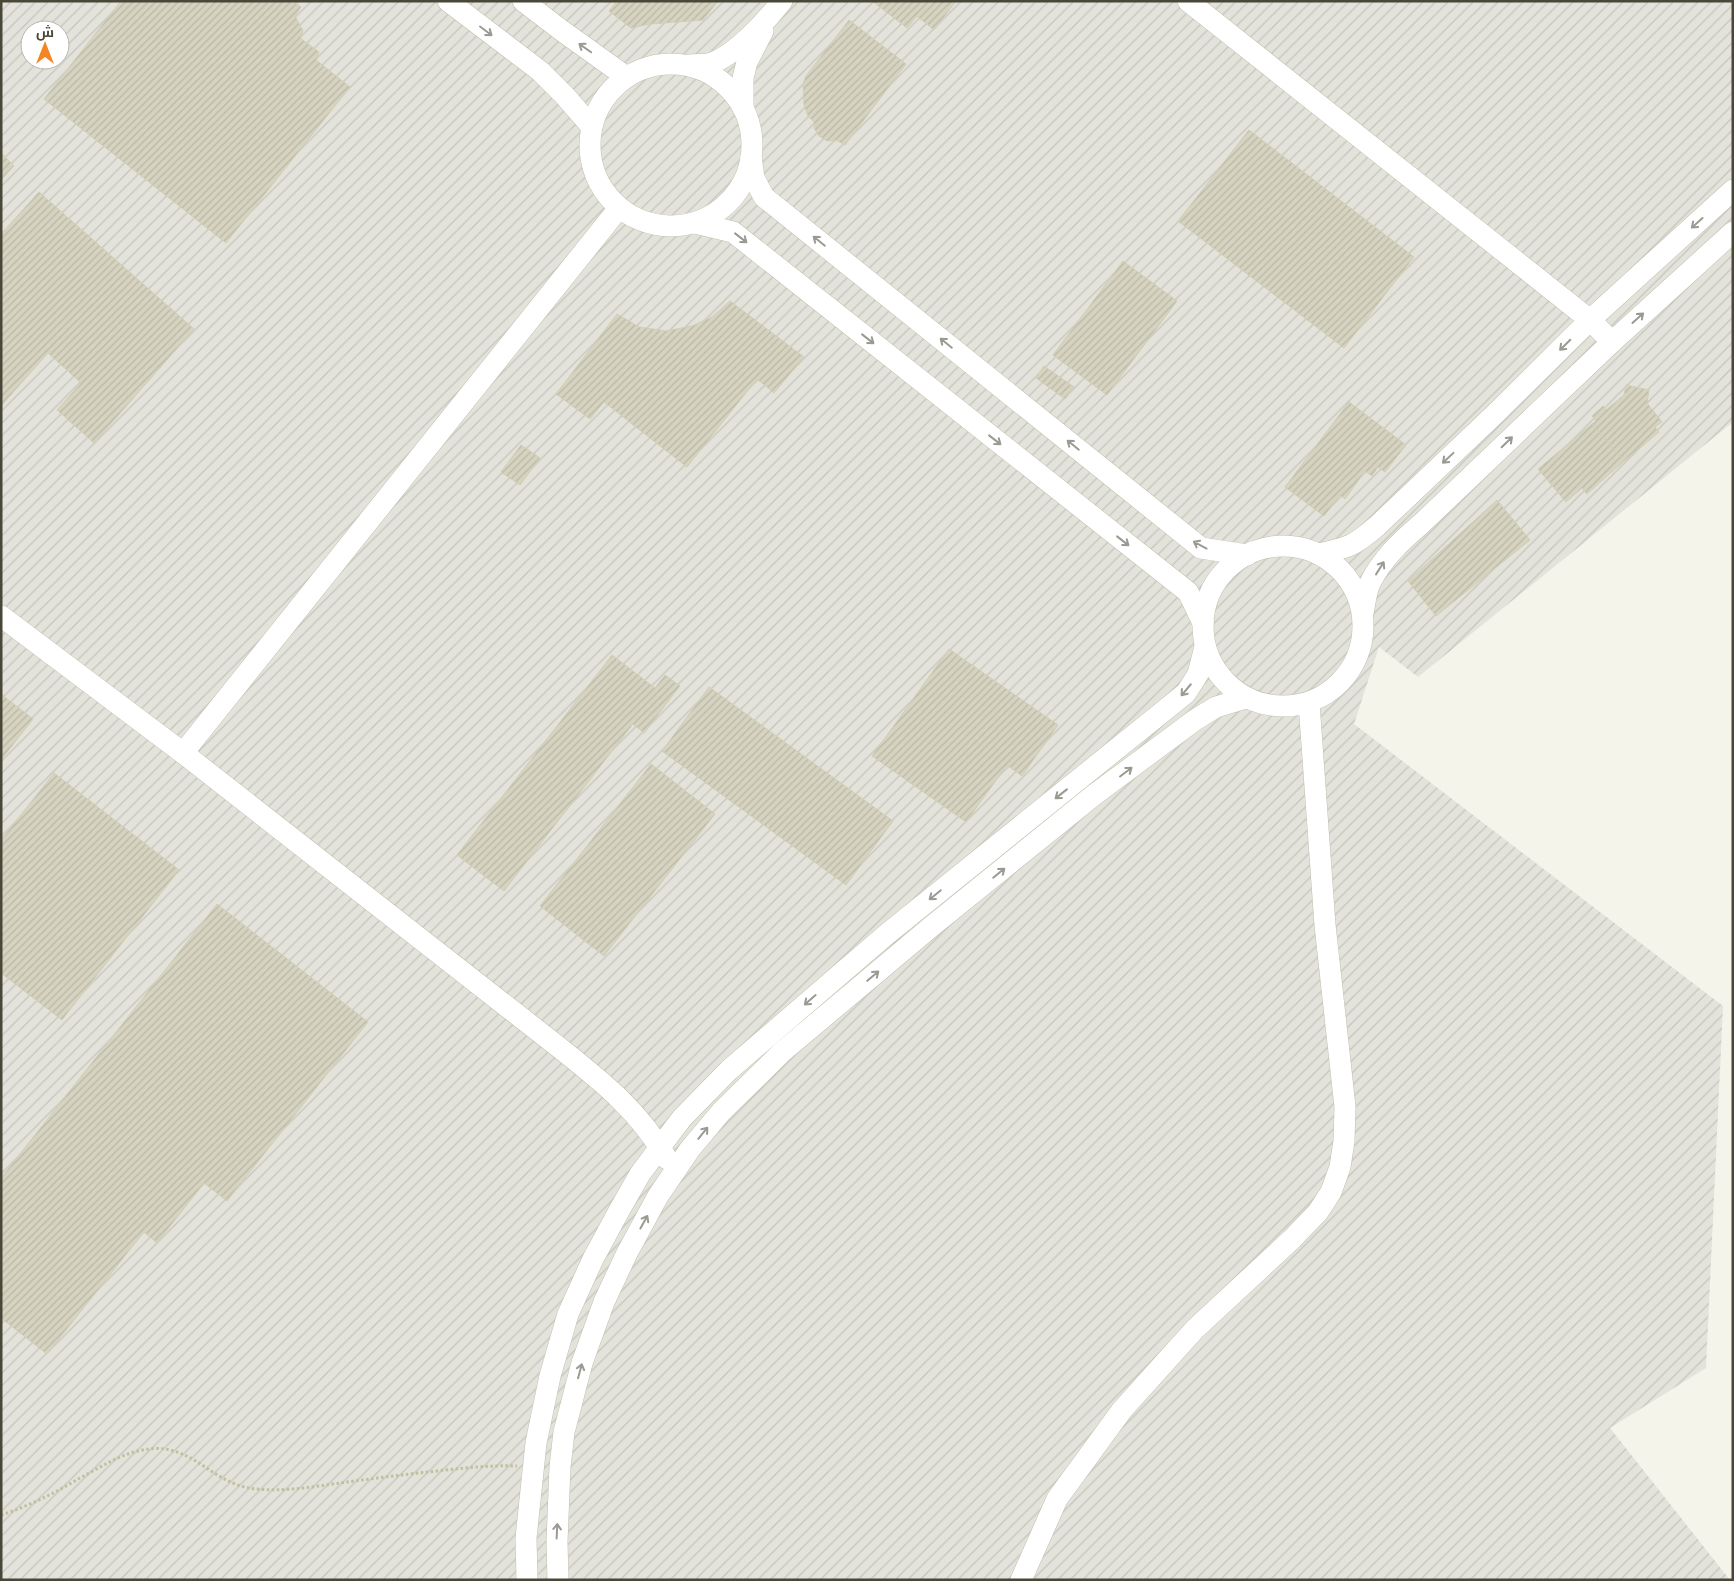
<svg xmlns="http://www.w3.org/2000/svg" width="1734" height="1581" viewBox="0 0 1734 1581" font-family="Helvetica,Cairo,sans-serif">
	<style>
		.industrial { fill: url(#industrial-furrows); fill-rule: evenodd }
		.building { fill: url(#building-hatch); stroke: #d0ceb3 }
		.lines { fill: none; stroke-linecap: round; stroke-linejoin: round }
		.minor-casing { stroke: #c0c0ad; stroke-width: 22 }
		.path { stroke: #c1c09e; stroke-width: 3; stroke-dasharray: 2.5 2.5; stroke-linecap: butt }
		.minor { stroke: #fff; stroke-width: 21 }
		.oneway { stroke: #9a9a92 }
	</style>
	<defs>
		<pattern id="industrial-furrows" width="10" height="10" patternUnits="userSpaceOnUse" patternTransform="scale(1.25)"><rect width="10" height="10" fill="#e4e3db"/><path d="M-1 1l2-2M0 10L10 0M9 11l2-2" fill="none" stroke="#c5c4bd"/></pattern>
		<pattern id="building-hatch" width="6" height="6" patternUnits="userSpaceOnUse" patternTransform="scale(1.25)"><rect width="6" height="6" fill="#d6d4c0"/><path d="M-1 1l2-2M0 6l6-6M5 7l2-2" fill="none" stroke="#b9b7a6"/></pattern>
	</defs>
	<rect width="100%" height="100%" fill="#f4f4ea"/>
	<path class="industrial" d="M1 1H1733V422L1418 677 1379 647 1354 724 1723 1006 1706 1368 1610 1428 1730 1580H1ZM30 30H60V60H30Z"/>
	<g class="building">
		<polygon points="121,1 293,1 301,7 295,16 303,31 300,38 319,52 316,60 350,87 226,243 44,99"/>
		<polygon points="617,1 718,1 703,20 650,24 631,28 609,11"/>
		<polygon points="872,1 956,1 934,30 917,16 907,28"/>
		<polygon points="849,20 906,64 845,145 836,140 827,141 819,136 814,128 814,122 808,116 804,105 803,84 806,76"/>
		<polygon points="1249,130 1414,257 1344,348 1178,221"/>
		<polygon points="1,153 14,166 1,180"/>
		<polygon points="39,192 194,329 94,443 57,410 81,383 48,353 1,406 1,234"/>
		<polygon points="1123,261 1177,301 1107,395 1053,355"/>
		<polygon points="730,301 804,357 774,393 757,379 687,467 604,402 590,419 556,394 617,314 639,327 666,331 692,326 712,317"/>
		<polygon points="1044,366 1074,387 1065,399 1036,378"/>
		<polygon points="1626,385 1649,390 1647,403 1662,422 1655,427 1659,432 1624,461 1592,424 1596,421 1592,416 1603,406 1606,410 1624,395"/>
		<polygon points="1349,402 1406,445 1385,472 1378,467 1372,476 1365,471 1345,499 1340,495 1324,516 1285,487"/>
		<polygon points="1592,424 1624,461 1587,494 1582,488 1566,502 1538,469"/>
		<polygon points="521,445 540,458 520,485 501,472"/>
		<polygon points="1497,500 1530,540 1436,616 1408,581"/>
		<polygon points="949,649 1058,725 1022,776 1007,765 966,822 872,756"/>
		<polygon points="612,655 655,688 665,675 680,686 644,733 633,724 504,891 457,855"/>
		<polygon points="709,687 893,821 846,885 662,751"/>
		<polygon points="1,694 33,719 1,760"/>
		<polygon points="651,764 715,814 604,956 540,906"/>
		<polygon points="54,773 179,870 62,1020 1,973 1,840"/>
		<polygon points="217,904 368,1022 227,1201 204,1183 157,1243 144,1232 47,1354 1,1318 1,1294 3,1292 1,1290 1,1178"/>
	</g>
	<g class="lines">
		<g class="minor-casing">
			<g id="minor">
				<polyline points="448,1 540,71 565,96 592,127"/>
				<polyline points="523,1 561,30 625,76"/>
				<polyline points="1188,1 1590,320 1612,342"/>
				<circle cx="671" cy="145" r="81"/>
				<path d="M689 65C695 64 702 65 708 64 732 59 767 20 782 1"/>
				<polyline points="743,108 743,78 747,62 763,31"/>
				<polyline points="751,157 754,178 764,197 1201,548 1247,555"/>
				<polyline points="695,223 733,232 1188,592 1203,623"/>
				<circle cx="1283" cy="626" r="80"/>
				<path d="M1318 554C1348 548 1354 546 1377 526L1495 414 1590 320 1733 190"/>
				<path d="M1363 613C1365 603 1366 592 1370 583 1382 559 1401 541 1421 524L1612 342 1733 232"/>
				<path d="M1 616 183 753 556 1045C600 1080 638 1109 667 1159"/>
				<polyline points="183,753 619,208"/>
				<polyline points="527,1580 526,1538 536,1443 550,1376 568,1314 593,1259 620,1209 640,1174 660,1147 682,1118 729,1070 887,934 1186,693 1198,674 1205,647"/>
				<polyline points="558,1580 557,1542 560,1467 564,1432 582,1363 604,1302 627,1253 658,1196 690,1149 721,1112 782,1052 932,926 1094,795 1195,720 1216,707 1246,698"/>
				<polyline points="1021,1580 1057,1499 1122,1410 1195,1329 1292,1239 1318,1212 1331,1192 1340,1167 1344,1141 1345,1107 1325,925 1309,703"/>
			</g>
		</g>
		<path class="path" d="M1 1515C29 1506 55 1493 80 1478 99 1468 117 1456 138 1451 191 1437 209 1485 256 1489 286 1492 318 1486 347 1482 377 1478 407 1474 437 1471 464 1468 490 1465 517 1466"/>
		<use href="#minor" class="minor"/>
	</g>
	<defs><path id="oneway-shaft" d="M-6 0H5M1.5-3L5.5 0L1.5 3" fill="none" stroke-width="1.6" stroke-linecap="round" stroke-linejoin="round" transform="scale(1.25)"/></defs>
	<g class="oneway">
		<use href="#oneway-shaft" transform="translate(486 31) rotate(37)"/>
		<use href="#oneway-shaft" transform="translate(585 48) rotate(-145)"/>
		<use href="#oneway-shaft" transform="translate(1697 223) rotate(138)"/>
		<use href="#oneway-shaft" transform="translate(741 238) rotate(38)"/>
		<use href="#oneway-shaft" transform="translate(819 241) rotate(-141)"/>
		<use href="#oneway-shaft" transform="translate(1638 318) rotate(-42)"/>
		<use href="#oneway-shaft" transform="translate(868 339) rotate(38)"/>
		<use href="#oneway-shaft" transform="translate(946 343) rotate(-141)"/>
		<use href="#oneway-shaft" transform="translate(1565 345) rotate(135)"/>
		<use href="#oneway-shaft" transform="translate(995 440) rotate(38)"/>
		<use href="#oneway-shaft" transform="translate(1507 442) rotate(-44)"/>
		<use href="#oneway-shaft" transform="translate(1073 445) rotate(-141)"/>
		<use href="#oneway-shaft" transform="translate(1448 458) rotate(137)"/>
		<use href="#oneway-shaft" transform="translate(1123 541) rotate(38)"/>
		<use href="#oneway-shaft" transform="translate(1200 545) rotate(-152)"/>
		<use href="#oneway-shaft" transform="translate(1380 568) rotate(-58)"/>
		<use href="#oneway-shaft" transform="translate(1186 690) rotate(130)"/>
		<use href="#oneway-shaft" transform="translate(1126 772) rotate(-37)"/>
		<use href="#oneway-shaft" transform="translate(1061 794) rotate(142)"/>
		<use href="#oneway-shaft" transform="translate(999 873) rotate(-39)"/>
		<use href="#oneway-shaft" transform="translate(935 895) rotate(141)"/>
		<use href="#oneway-shaft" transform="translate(873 976) rotate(-40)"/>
		<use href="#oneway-shaft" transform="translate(810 1000) rotate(139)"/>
		<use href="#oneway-shaft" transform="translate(703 1133) rotate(-51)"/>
		<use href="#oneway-shaft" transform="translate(644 1222) rotate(-61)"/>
		<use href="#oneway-shaft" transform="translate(580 1371) rotate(-75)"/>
		<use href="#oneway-shaft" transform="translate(557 1531) rotate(-87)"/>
	</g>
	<rect width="1734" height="1581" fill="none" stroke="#484738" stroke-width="5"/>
	<g transform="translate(45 45)"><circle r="24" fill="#ffffff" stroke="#b6b5af"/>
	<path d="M0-4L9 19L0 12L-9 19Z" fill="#f28624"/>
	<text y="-8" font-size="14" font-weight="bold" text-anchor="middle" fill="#484738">ش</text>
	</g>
</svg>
